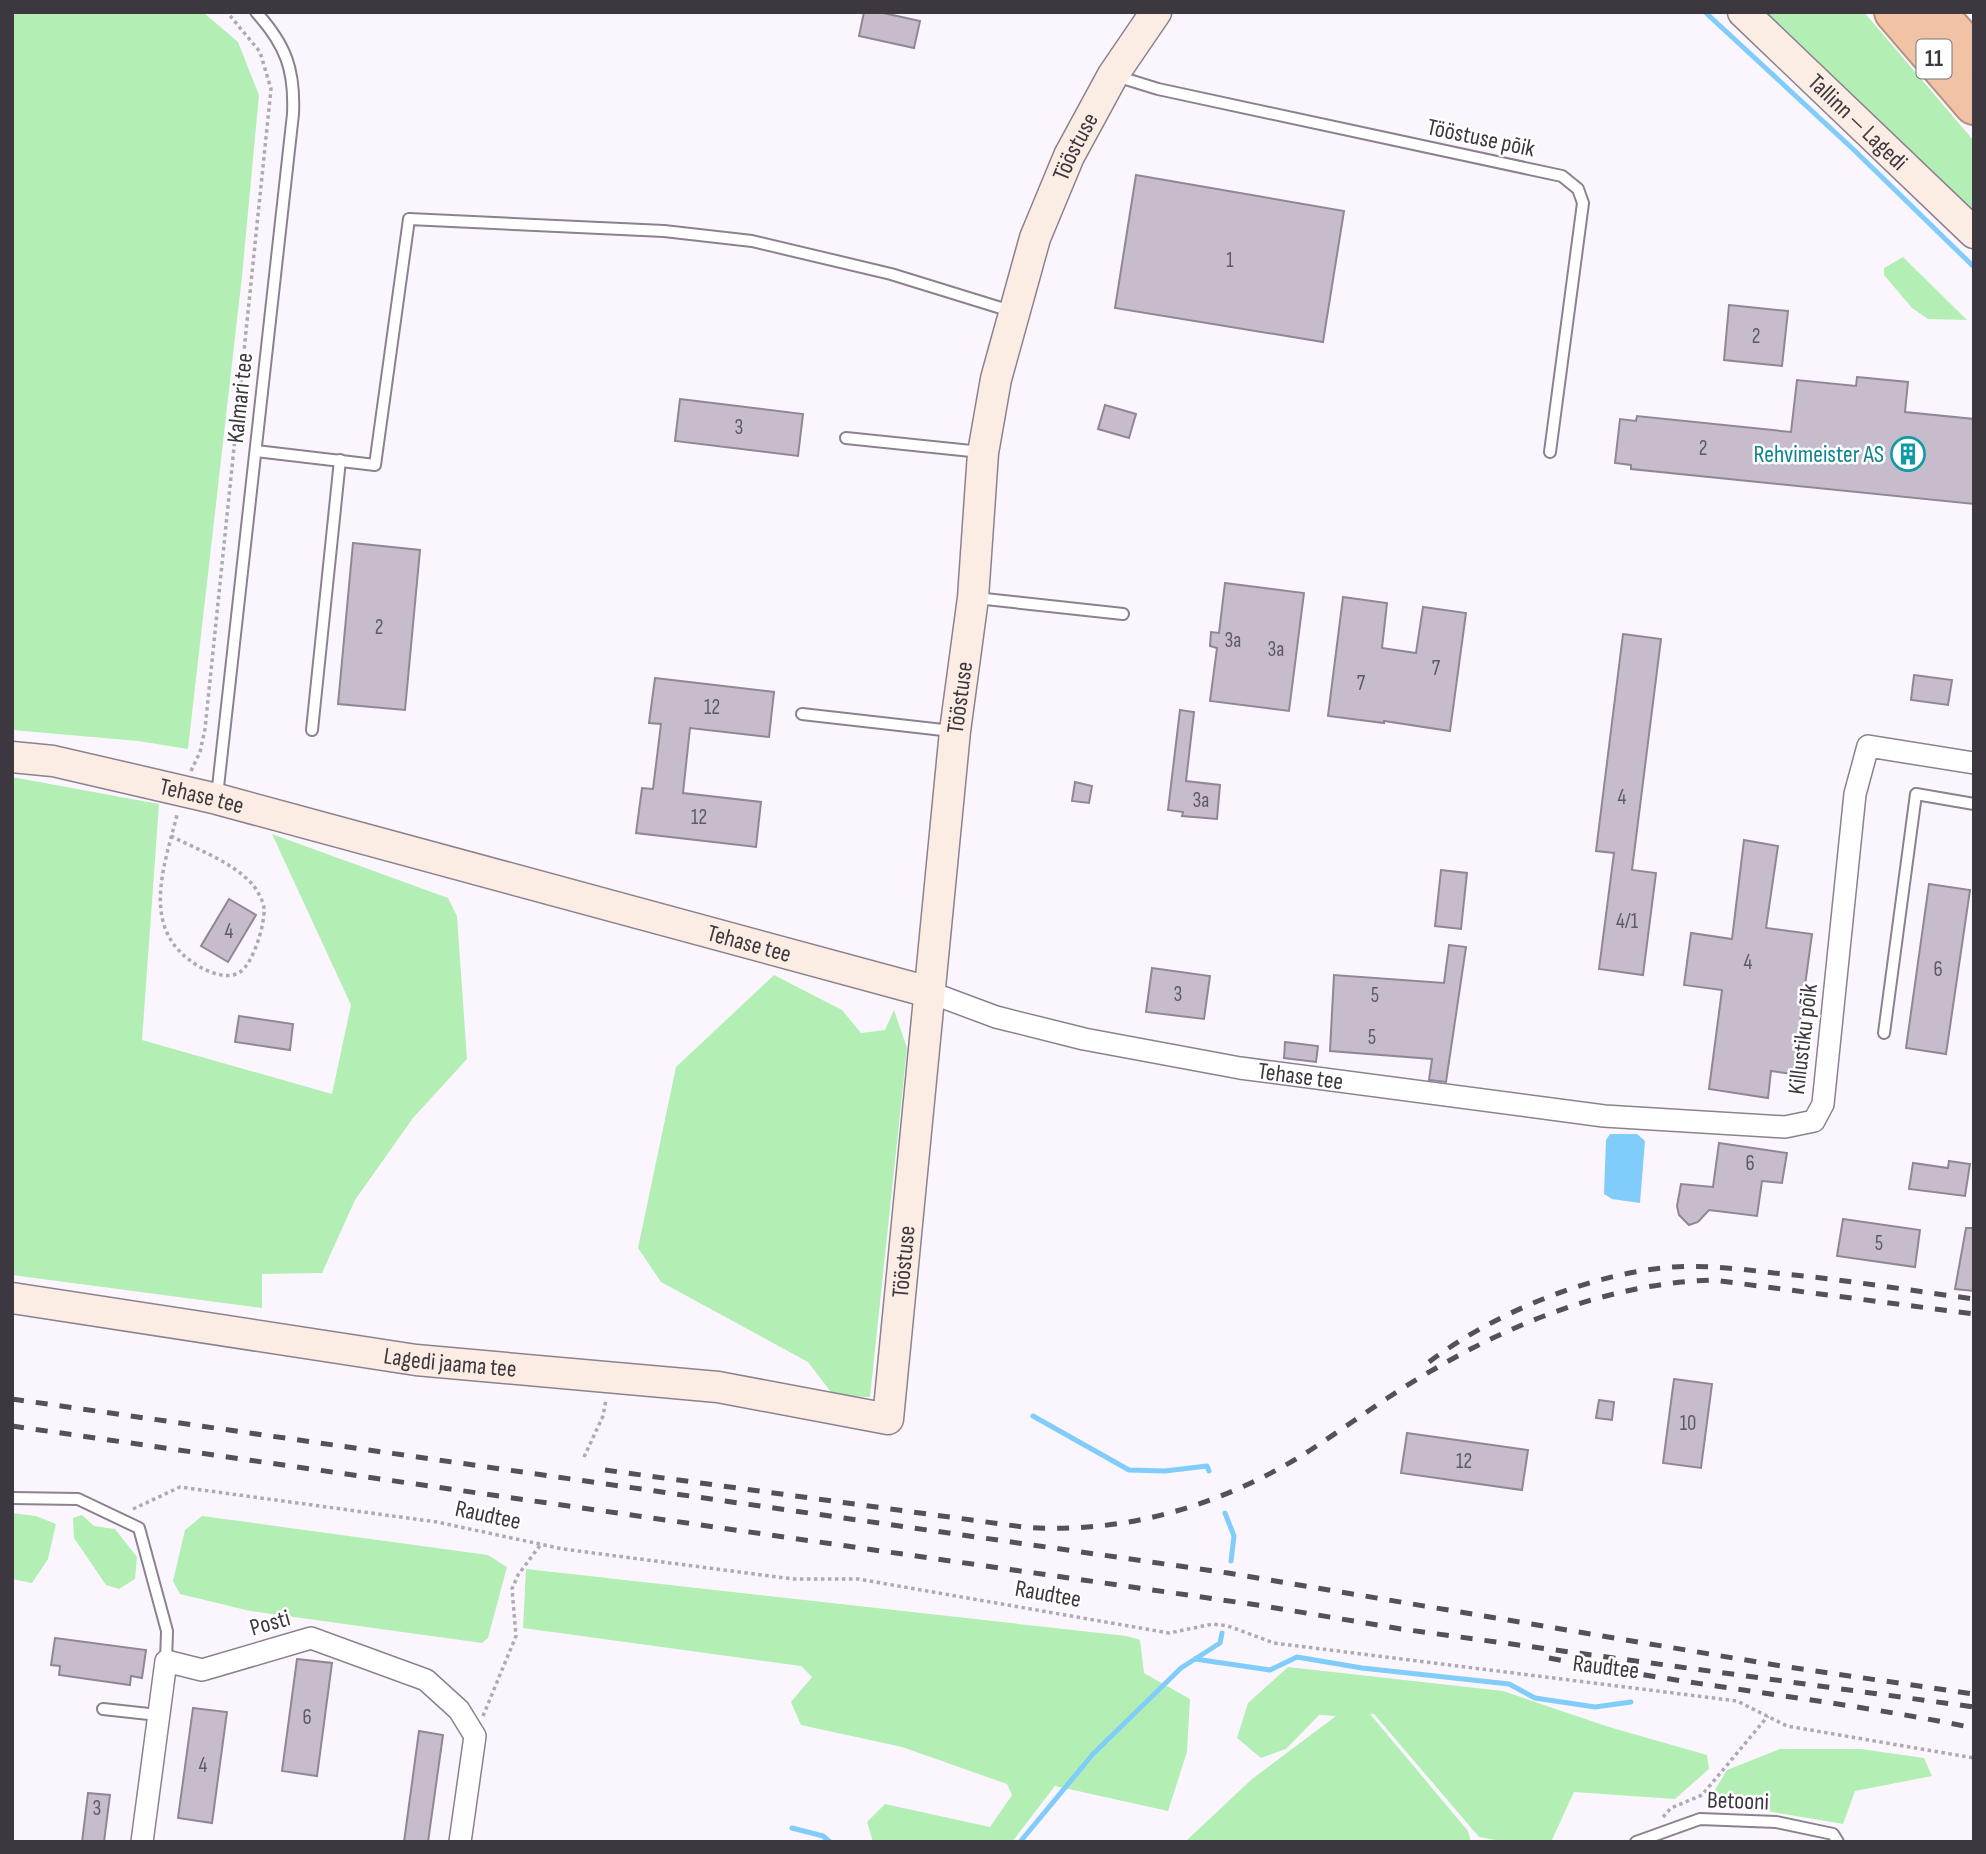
<svg xmlns="http://www.w3.org/2000/svg" width="1986" height="1854" viewBox="0 0 1986 1854" font-family="'Sofia Sans Condensed',sans-serif">
	<style>
		.green { fill: #b3efb4 }
		.water { fill: #80ccfb }
		.lines { fill: none; stroke-linecap: round; stroke-linejoin: round }
		.stream { stroke: #80ccfb; stroke-width: 5 }
		.building { fill: #c7bccb; stroke: #918695; stroke-width: 2 }
		.lane-casing { stroke: #8c818f; stroke-width: 14 }
		.street-casing { stroke: #8c818f; stroke-width: 24 }
		.secondary-casing { stroke: #8c818f; stroke-width: 33 }
		.highway-casing { stroke: #b29281; stroke-width: 42 }
		.path { stroke: #afaab1; stroke-width: 3.5; stroke-dasharray: 3.5 3.5; stroke-linecap: butt }
		.lane { stroke: #fff; stroke-width: 10 }
		.street { stroke: #fff; stroke-width: 21 }
		.secondary { stroke: #fbede4; stroke-width: 30 }
		.highway { stroke: #f1c3a4; stroke-width: 38 }
		.rail { stroke: #565158; stroke-width: 5; stroke-dasharray: 12 12; stroke-linecap: butt }
		.labels { text-anchor: middle; dominant-baseline: central; stroke-width: 5; stroke-linejoin: round; paint-order: stroke }
		.number-label { font-size: 21px; fill: #605962 }
		.shield { fill: #fff; stroke: #777479; stroke-width: 2 }
		.shield-label { font-size: 23px; font-weight: bold; fill: #3d383f }
		.street-label { font-size: 24px; fill: #3d383f; stroke: #fff }
		.culture-label { font-size: 24px; fill: #0d838f; stroke: #fff; text-anchor: end }
	</style>
	<rect width="100%" height="100%" fill="#fbf6fd"/>
	<g class="green">
		<polygon points="12,12 203,12 238,42 259,95 242,276 188,749 138,741 12,730"/>
		<polygon points="1761,12 1864,12 1974,141 1974,215"/>
		<polygon points="1903,257 1967,320 1928,319 1912,308 1884,275 1884,268"/>
		<polygon points="12,777 159,804 142,1040 332,1094 351,1005 272,834 448,898 457,916 467,1059 413,1118 355,1200 322,1273 262,1274 262,1308 12,1275"/>
		<polygon points="774,975 842,1010 861,1033 885,1030 894,1010 907,1048 870,1397 834,1396 808,1362 661,1282 638,1248 676,1067"/>
		<polygon points="12,1513 36,1516 56,1524 48,1559 32,1583 12,1579"/>
		<polygon points="82,1515 94,1526 115,1529 137,1557 135,1579 119,1589 106,1585 74,1538 73,1518"/>
		<polygon points="202,1516 488,1555 507,1567 488,1638 482,1643 250,1611 180,1594 173,1581 185,1530"/>
		<polygon points="526,1569 1127,1636 1140,1640 1144,1673 1190,1699 1187,1752 1168,1811 1055,1786 1012,1842 873,1842 867,1822 885,1804 990,1827 1012,1795 1007,1784 902,1747 801,1725 791,1702 812,1677 801,1666 523,1628"/>
		<polygon points="1288,1667 1503,1691 1609,1727 1707,1755 1709,1769 1675,1799 1574,1792 1551,1842 1507,1842 1479,1837 1374,1714 1370,1714 1468,1831 1471,1842 1185,1842 1252,1779 1336,1716 1319,1715 1286,1749 1261,1758 1237,1738 1248,1703"/>
		<polygon points="1780,1749 1861,1749 1924,1758 1932,1776 1855,1791 1843,1824 1708,1801 1727,1770"/>
	</g>
	<polygon class="water" points="1610,1134 1637,1134 1645,1141 1640,1203 1612,1199 1604,1194 1606,1140"/>
	<g class="lines">
		<g class="stream">
			<polyline points="1705,12 1853,149 1974,267"/>
			<polyline points="1033,1416 1129,1470 1165,1471 1207,1466 1209,1471"/>
			<polyline points="1225,1513 1234,1536 1231,1561"/>
			<polyline points="1195,1659 1270,1670 1297,1657 1362,1668 1509,1684 1535,1698 1595,1707 1631,1702"/>
			<polyline points="792,1828 823,1836 830,1842"/>
			<polyline points="1020,1842 1093,1754 1181,1668 1220,1643 1222,1633"/>
		</g>
	</g>
	<g class="building">
		<polygon points="864,12 879,12 920,21 914,48 859,36"/>
		<polygon points="1136,175 1344,211 1323,342 1115,308"/>
		<polygon points="1729,305 1788,311 1782,366 1724,360"/>
		<polygon points="1857,377 1908,382 1905,412 1974,419 1974,504 1631,469 1631,465 1615,463 1620,419 1636,421 1637,416 1791,432 1797,380 1856,386"/>
		<polygon points="680,399 803,414 798,456 675,441"/>
		<polygon points="1105,405 1136,414 1129,438 1098,429"/>
		<polygon points="353,543 420,550 405,710 338,704"/>
		<polygon points="1225,583 1304,593 1289,711 1210,701 1217,648 1210,646 1211,632 1219,633"/>
		<polygon points="1343,597 1387,603 1382,648 1416,653 1423,607 1466,613 1450,731 1384,721 1384,723 1328,716"/>
		<polygon points="1623,634 1661,639 1632,870 1656,873 1643,975 1599,969 1614,853 1596,851"/>
		<polygon points="1914,675 1952,680 1948,705 1911,700"/>
		<polygon points="655,678 774,692 769,737 690,728 683,793 761,802 756,847 636,833 642,788 653,789 661,724 649,723"/>
		<polygon points="1180,710 1194,712 1186,781 1220,785 1217,819 1182,816 1183,812 1168,810"/>
		<polygon points="1075,782 1092,786 1089,803 1072,801"/>
		<polygon points="1744,840 1778,846 1766,928 1812,934 1793,1074 1771,1071 1768,1098 1709,1089 1722,990 1684,985 1691,933 1732,939"/>
		<polygon points="1441,870 1467,873 1461,929 1435,926"/>
		<polygon points="1929,884 1970,890 1946,1054 1906,1048"/>
		<polygon points="229,899 256,915 228,962 201,946"/>
		<polygon points="1449,945 1466,947 1446,1082 1429,1080 1432,1059 1330,1051 1334,975 1444,983"/>
		<polygon points="1152,968 1210,976 1204,1019 1146,1012"/>
		<polygon points="239,1016 293,1024 290,1050 235,1042"/>
		<polygon points="1285,1042 1318,1046 1316,1062 1284,1058"/>
		<polygon points="1719,1143 1787,1153 1782,1183 1762,1181 1757,1216 1709,1210 1698,1222 1689,1225 1679,1215 1677,1206 1681,1184 1713,1187"/>
		<polygon points="1949,1161 1970,1164 1965,1196 1909,1189 1913,1163 1948,1168"/>
		<polygon points="1843,1219 1920,1230 1915,1267 1837,1256"/>
		<polygon points="1966,1228 1974,1228 1974,1291 1955,1289"/>
		<polygon points="1674,1379 1712,1384 1701,1468 1663,1463"/>
		<polygon points="1599,1400 1614,1402 1612,1420 1596,1418"/>
		<polygon points="1407,1433 1528,1450 1522,1490 1401,1473"/>
		<polygon points="55,1638 146,1650 142,1678 131,1676 130,1685 59,1675 60,1666 51,1665"/>
		<polygon points="297,1659 332,1663 317,1776 282,1771"/>
		<polygon points="193,1708 227,1712 212,1823 178,1818"/>
		<polygon points="419,1731 443,1735 428,1842 404,1842"/>
		<polygon points="88,1793 110,1795 104,1842 82,1842"/>
	</g>
	<g class="lines">
		<g class="lane-casing">
			<g id="lane">
				<polyline points="1116,76 1158,89 1562,176 1578,189 1583,203 1550,452"/>
				<polyline points="846,438 981,452"/>
				<polyline points="256,451 375,465 409,219 664,231 752,241 891,274 1014,312"/>
				<polyline points="976,598 1123,614"/>
				<polyline points="802,714 952,731"/>
				<polyline points="312,730 340,460"/>
				<path d="M217 796 293 114C295 70 286 45 256 12"/>
				<polyline points="1884,1033 1916,794 1974,804"/>
				<polyline points="12,1498 78,1499 139,1528 167,1631 166,1661"/>
				<polyline points="103,1709 158,1715"/>
				<polyline points="1636,1842 1700,1819 1776,1822 1833,1834 1838,1842"/>
			</g>
		</g>
		<g class="street-casing">
			<g id="street">
				<path id="s1" d="M929 992 996 1017 1084 1039 1240 1068 1604 1116 1785 1127 1814 1121 1823 1104 1855 794 1868 746 1974 763"/>
				<polyline points="142,1842 166,1661 202,1670 311,1638 426,1680 459,1710 475,1736 460,1842"/>
			</g>
		</g>
		<g class="secondary-casing">
			<g id="secondary">
				<path id="s2" d="M1743 12 1974 233"/>
				<path id="s3" d="M12 757 53 761 217 799 929 992"/>
				<path id="s4" d="M12 1298 416 1360 718 1387 888 1419 955 731 973 598 983 453 996 379 1035 238 1069 156 1113 75 1156 12"/>
			</g>
		</g>
		<g class="highway-casing">
			<g id="highway">
				<polyline points="1894,12 1974,105"/>
				<polyline points="1936,12 1974,55"/>
			</g>
		</g>
		<g class="path">
			<polyline points="191,771 200,752 205,729 271,89 260,52 227,12"/>
			<path d="M171 836C198 850 233 862 253 885 257 890 264 902 264 909 265 924 253 964 240 972 228 980 211 973 200 967 139 932 163 870 177 815"/>
			<polyline points="584,1457 603,1416 606,1400"/>
			<polyline points="133,1509 180,1487 437,1522 563,1549 793,1579 858,1579 1169,1633 1213,1624 1228,1626 1274,1643 1737,1701 1787,1726 1974,1758"/>
			<polyline points="483,1716 516,1636 512,1589 518,1575 541,1544"/>
			<polyline points="1663,1817 1671,1808 1702,1795 1768,1716"/>
		</g>
		<use href="#lane" class="lane"/>
		<use href="#street" class="street"/>
		<use href="#secondary" class="secondary"/>
		<use href="#highway" class="highway"/>
		<g class="rail">
			<path d="M1429 1362C1494 1313 1591 1273 1673 1267 1707 1265 1741 1269 1774 1273 1841 1279 1907 1290 1974 1299"/>
			<polyline points="12,1399 1228,1573 1781,1666 1974,1694"/>
			<polyline points="12,1426 1264,1606 1401,1629 1974,1707"/>
			<path d="M605 1470 1023 1527C1124 1535 1224 1505 1309 1451 1352 1423 1393 1392 1438 1367 1521 1319 1616 1283 1713 1280L1974 1314"/>
			<path d="M1549 1658C1690 1686 1833 1699 1974 1728"/>
		</g>
	</g>
	<defs>
		<g id="building-ring" transform="scale(1.75)"><circle r="9.5" fill="#fff" stroke="#0f9aa8" stroke-width="1.5"/><path d="M-4-6H4V6H1V3H-1V6H-4ZM-2.5-4.3h1.7v1.8h-1.7ZM.8-4.3h1.7v1.8H.8ZM-2.5-1h1.7V.8h-1.7ZM.8-1h1.7V.8H.8Z" fill="#0f9aa8"/></g>
	</defs>
	<g fill-rule="evenodd">
		<use href="#building-ring" x="1908" y="454"/>
	</g>
	<g class="labels">
		<g class="number-label">
			<text x="1230" y="260">1</text>
			<text x="1756" y="336">2</text>
			<text x="739" y="427">3</text>
			<text x="1703" y="448">2</text>
			<text x="379" y="627">2</text>
			<text x="1233" y="640">3a</text>
			<text x="1276" y="649">3a</text>
			<text x="1436" y="668">7</text>
			<text x="1361" y="683">7</text>
			<text x="712" y="707">12</text>
			<text x="1622" y="797">4</text>
			<text x="1201" y="800">3a</text>
			<text x="699" y="817">12</text>
			<text x="1627" y="921">4/1</text>
			<text x="229" y="931">4</text>
			<text x="1748" y="962">4</text>
			<text x="1938" y="969">6</text>
			<text x="1178" y="994">3</text>
			<text x="1375" y="995">5</text>
			<text x="1372" y="1037">5</text>
			<text x="1750" y="1163">6</text>
			<text x="1879" y="1243">5</text>
			<text x="1688" y="1423">10</text>
			<text x="1464" y="1461">12</text>
			<text x="307" y="1717">6</text>
			<text x="203" y="1765">4</text>
			<text x="97" y="1808">3</text>
		</g>
		<rect class="shield" x="1916.5" y="39.5" width="35" height="39" rx="5"/>
		<g class="shield-label">
			<text x="1934" y="59">11</text>
		</g>
		<g class="street-label">
			<text stroke="none"><textPath href="#s2" startOffset="159">Tallinn — Lagedi</textPath></text>
			<text transform="translate(1481 138) rotate(12)">Tööstuse põik</text>
			<text stroke="none"><textPath href="#s4" startOffset="2177">Tööstuse</textPath></text>
			<text transform="translate(240 398) rotate(-84)">Kalmari tee</text>
			<text stroke="none"><textPath href="#s4" startOffset="1610">Tööstuse</textPath></text>
			<text stroke="none"><textPath href="#s3" startOffset="194">Tehase tee</textPath></text>
			<text stroke="none"><textPath href="#s3" startOffset="761">Tehase tee</textPath></text>
			<text transform="translate(1803 1039) rotate(-83)">Killustiku põik</text>
			<text stroke="none"><textPath href="#s1" startOffset="382">Tehase tee</textPath></text>
			<text stroke="none"><textPath href="#s4" startOffset="1043">Tööstuse</textPath></text>
			<text stroke="none"><textPath href="#s4" startOffset="443">Lagedi jaama tee</textPath></text>
			<text transform="translate(488 1515) rotate(12)">Raudtee</text>
			<text transform="translate(1048 1594) rotate(10)">Raudtee</text>
			<text transform="translate(270 1623) rotate(-16)">Posti</text>
			<text transform="translate(1606 1667) rotate(7)">Raudtee</text>
			<text transform="translate(1738 1801) rotate(2)">Betooni</text>
		</g>
		<g class="culture-label">
			<text x="1884" y="454">Rehvimeister AS</text>
		</g>
	</g>
	<rect width="1986" height="1854" fill="none" stroke="#3d383f" stroke-width="28"/>
</svg>
